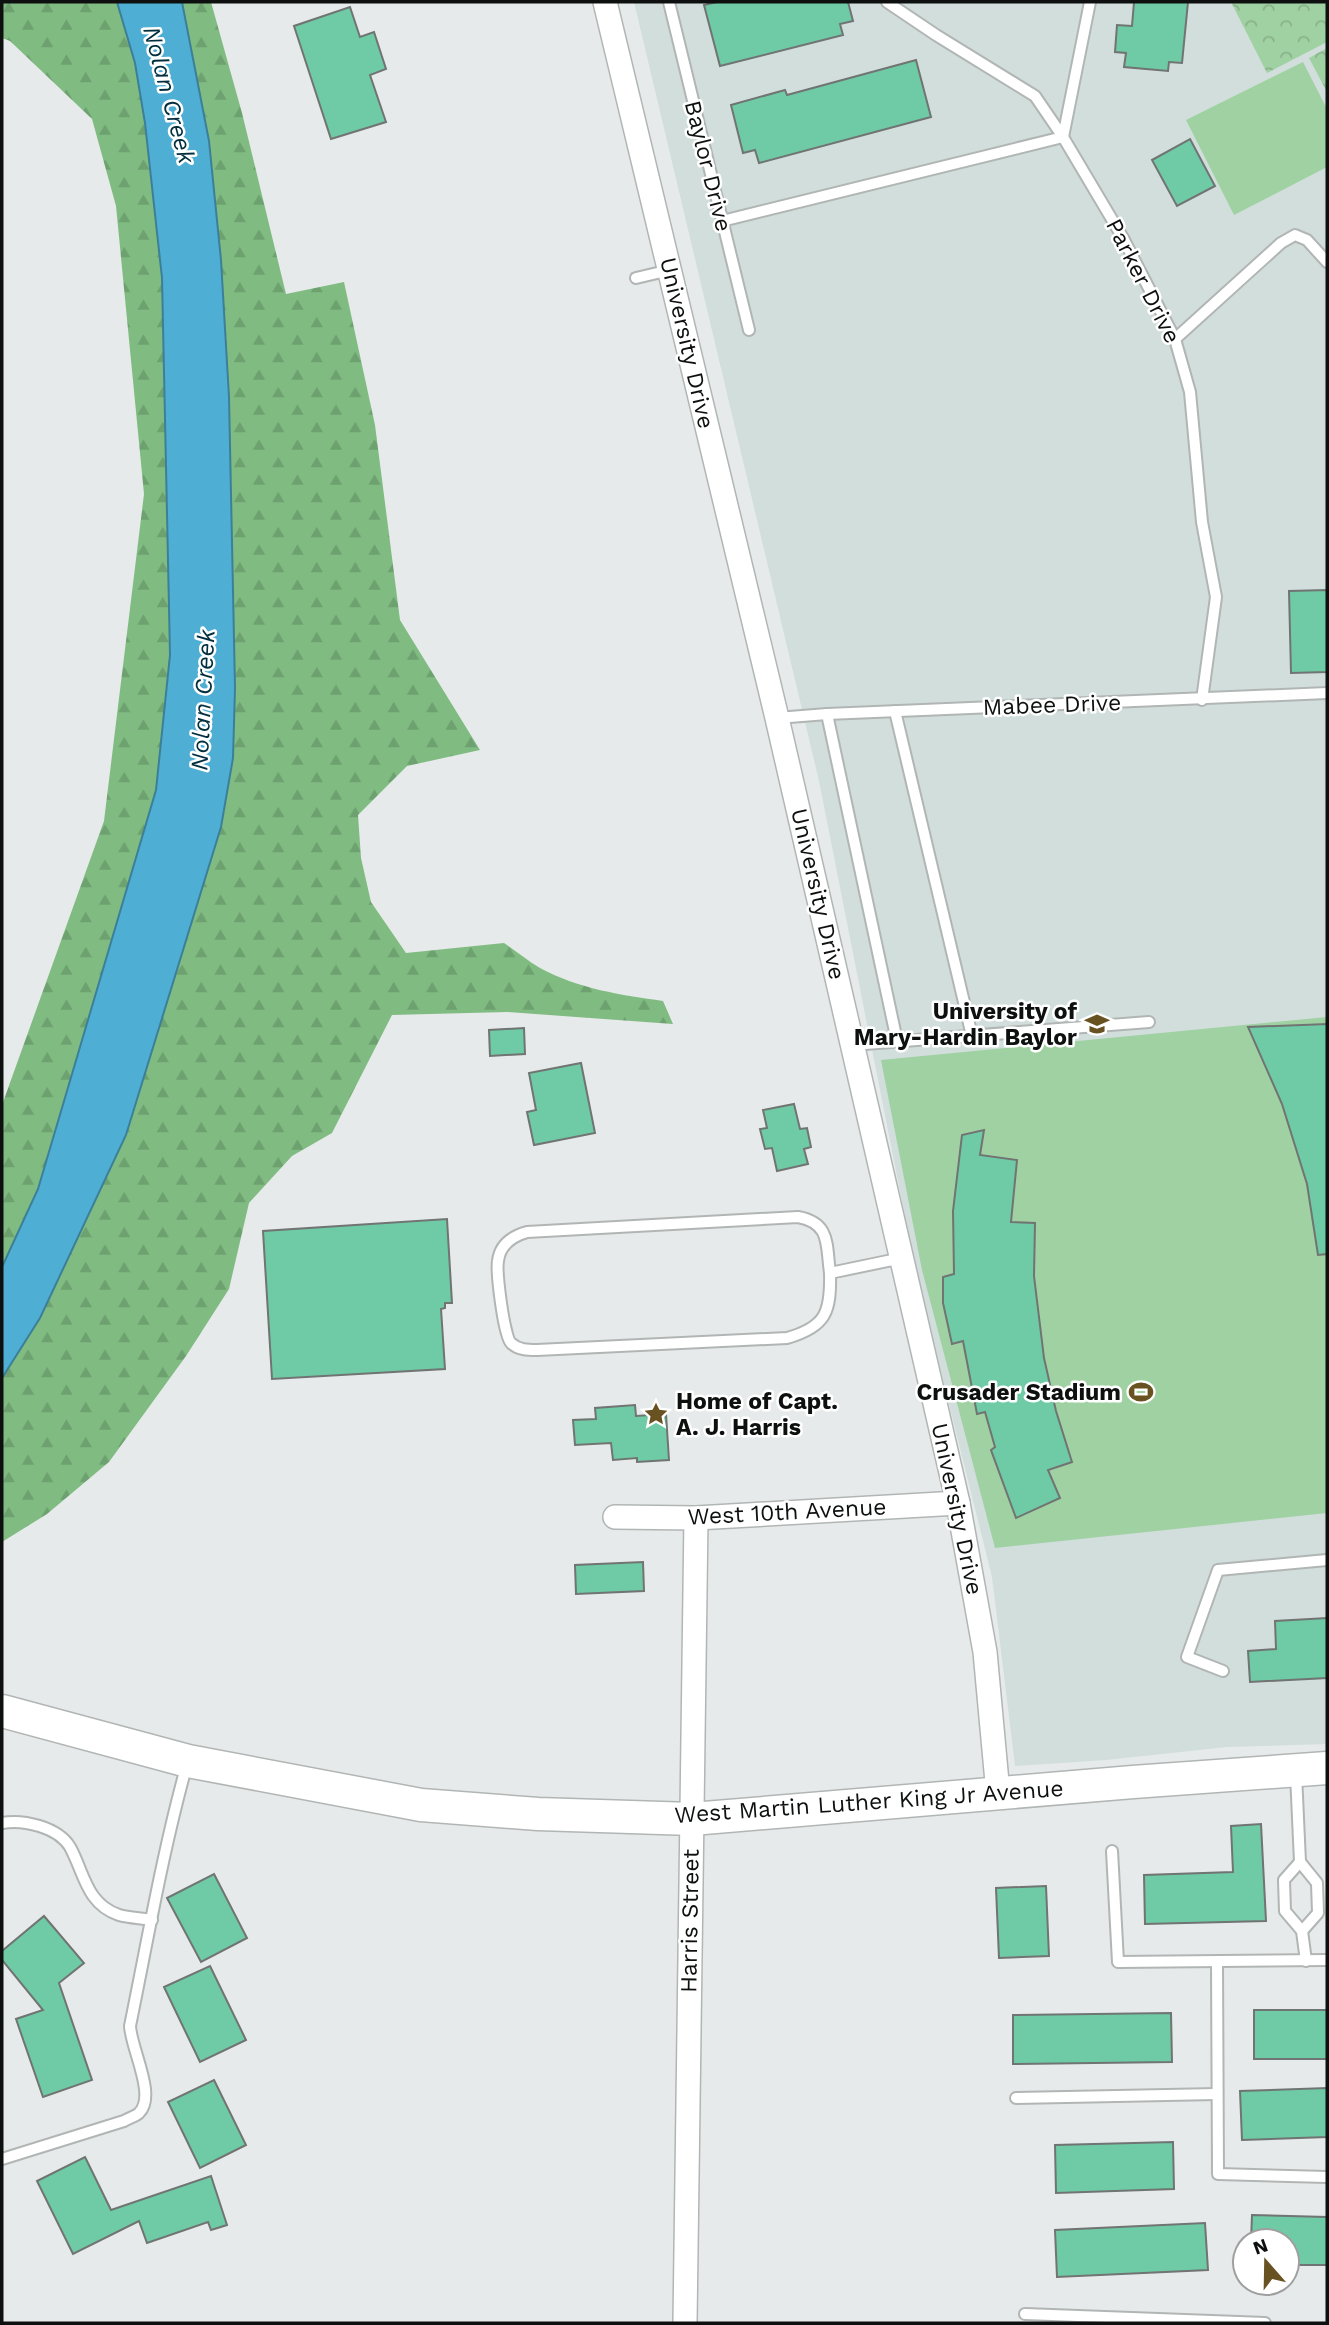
<svg xmlns="http://www.w3.org/2000/svg" width="1329" height="2325" viewBox="0 0 1329 2325" font-family="'Work Sans',sans-serif">
	<style>
		.built { fill: #d1dedc }
		.forest { fill: url(#forest-firs) }
		.park { fill: url(#park-crowns) }
		.pitch { fill: #a0d1a2 }
		.water { fill: #4faed3; stroke: #3c7f98; stroke-width: 2 }
		.building { fill: #6fcba6; stroke: #707472; stroke-width: 2 }
		.lines { fill: none; stroke-linecap: round; stroke-linejoin: round }
		.lane-casing { stroke: #b1b6b5; stroke-width: 14 }
		.street-casing { stroke: #b1b6b5; stroke-width: 26 }
		.secondary-casing { stroke: #b1b6b5; stroke-width: 35 }
		.lane { stroke: #fff; stroke-width: 10 }
		.street { stroke: #fff; stroke-width: 23 }
		.secondary { stroke: #fff; stroke-width: 32 }
		.labels { text-anchor: middle; dominant-baseline: central; stroke-width: 5; stroke-linejoin: round; paint-order: stroke }
		.street-label { font-size: 23px; fill: #0e1010; stroke: #fff }
		.poi-label { font-size: 23px; font-weight: bold; fill: #0e1010; stroke: #fff; text-anchor: end }
		.water-label { font-size: 24px; font-style: italic; fill: #022f3f; stroke: #fff }
	</style>
	<defs>
		<pattern id="forest-firs" width="22" height="20" patternUnits="userSpaceOnUse" patternTransform="scale(1.75)"><rect width="22" height="20" fill="#80bc82"/><path d="M5 1l3.5 6h-7zM16 11l3.5 6h-7z" fill="#6da16f"/></pattern>
		<pattern id="park-crowns" width="20" height="18" patternUnits="userSpaceOnUse" patternTransform="scale(1.75)"><rect width="20" height="18" fill="#a0d1a2"/><path d="M2 6a3 3 0 1 1 6 0M12 15a3 3 0 1 1 6 0" fill="none" stroke="#89b28a"/></pattern>
	</defs>
	<rect width="100%" height="100%" fill="#e6eaea"/>
	<polygon class="built" points="634,2 1327,2 1327,1744 1227,1747 1106,1760 1015,1766 992,1577 915,1267 819,781"/>
	<path class="forest" d="M2 2H211L242 113 286 294 344 282 375 425 400 620 480 750 407 766 358 815 361 858 371 902 406 953 504 943C516 951 528 961 540 968 579 989 621 995 663 1001L673 1024 507 1012 392 1015 332 1133 292 1156 249 1203 229 1289 186 1356 109 1462 47 1514 2 1542V1105L104 821 144 494 116 206 92 119 10 41 2 38Z"/>
	<g class="park">
		<polygon points="1231,2 1327,2 1327,42 1267,73"/>
		<polygon points="1327,48 1327,92 1309,58"/>
	</g>
	<g class="pitch">
		<polygon points="1303,62 1327,109 1327,167 1234,215 1186,120"/>
		<polygon points="1327,1017 1327,1513 995,1548 922,1270 881,1060"/>
	</g>
	<polygon class="water" points="117,2 182,2 209,141 221,260 229,397 235,688 233,758 221,827 126,1135 40,1318 2,1378 2,1267 38,1189 156,790 170,655 162,278 145,123 135,63"/>
	<g class="building">
		<polygon points="717,2 848,2 853,21 840,24 843,35 720,66 704,5"/>
		<polygon points="1134,2 1188,2 1182,63 1169,62 1168,71 1124,67 1126,53 1115,52 1117,25 1132,26"/>
		<polygon points="350,7 360,37 374,32 386,69 370,75 386,122 331,139 294,26"/>
		<polygon points="916,60 931,117 759,163 755,150 743,153 731,105 785,90 787,95"/>
		<polygon points="1190,139 1215,186 1177,206 1152,160"/>
		<polygon points="1327,590 1327,672 1291,673 1289,591"/>
		<polygon points="1327,1024 1327,1254 1318,1255 1307,1184 1282,1104 1248,1027"/>
		<polygon points="524,1028 525,1054 490,1056 489,1030"/>
		<polygon points="581,1063 595,1133 534,1145 527,1112 536,1110 529,1073"/>
		<polygon points="794,1104 800,1129 807,1128 811,1147 804,1149 808,1164 777,1171 772,1148 765,1149 760,1129 767,1128 763,1110"/>
		<polygon points="984,1130 980,1155 1017,1160 1011,1222 1035,1223 1034,1276 1044,1358 1056,1411 1072,1462 1048,1470 1060,1498 1016,1518 991,1450 995,1447 985,1412 977,1414 963,1341 952,1344 943,1303 943,1277 954,1274 953,1211 962,1135"/>
		<polygon points="447,1219 452,1303 445,1303 445,1308 441,1309 445,1369 272,1379 263,1231"/>
		<polygon points="635,1405 636,1416 666,1414 669,1460 637,1462 637,1458 613,1460 611,1443 575,1445 573,1420 596,1419 595,1408"/>
		<polygon points="643,1562 644,1591 576,1594 575,1565"/>
		<polygon points="1327,1618 1327,1678 1250,1682 1248,1651 1276,1649 1275,1621"/>
		<polygon points="1261,1824 1266,1921 1145,1924 1144,1875 1233,1872 1231,1826"/>
		<polygon points="214,1874 247,1938 201,1962 167,1898"/>
		<polygon points="1046,1886 1049,1956 999,1958 996,1888"/>
		<polygon points="44,1916 84,1963 59,1983 92,2080 43,2097 16,2019 43,2010 2,1960 2,1951"/>
		<polygon points="210,1966 246,2040 200,2062 164,1987"/>
		<rect x="1254" y="2010" width="73" height="49"/>
		<polygon points="1171,2013 1172,2062 1013,2064 1013,2015"/>
		<polygon points="214,2080 246,2145 200,2168 168,2102"/>
		<polygon points="1327,2088 1327,2137 1242,2140 1240,2091"/>
		<polygon points="1173,2142 1174,2189 1056,2193 1055,2145"/>
		<polygon points="85,2157 111,2210 211,2176 227,2225 211,2230 208,2222 147,2243 139,2221 73,2254 37,2181"/>
		<polygon points="1252,2215 1327,2217 1327,2265 1287,2265 1287,2241 1251,2241"/>
		<polygon points="1205,2223 1208,2270 1057,2277 1055,2230"/>
	</g>
	<g class="lines">
		<g class="lane-casing">
			<g id="lane">
				<polyline points="669,2 749,330"/>
				<polyline points="887,2 936,35 1035,96 1063,137 1123,238 1175,339 1190,392 1202,522 1216,597 1202,700"/>
				<polyline points="1063,137 1090,2"/>
				<polyline points="722,221 1063,137"/>
				<polyline points="636,278 670,270"/>
				<polyline points="1175,339 1281,243 1295,235 1307,240 1327,262"/>
				<polyline points="895,711 972,1036"/>
				<polyline points="827,714 897,1041"/>
				<polyline points="777,718 827,714 1327,693"/>
				<polyline points="852,1045 1149,1022"/>
				<path d="M830 1273C831 1312 826 1327 787 1338L537 1350C528 1350 518 1350 511 1343 504 1337 496 1272 498 1261 500 1244 513 1236 527 1232L798 1217C831 1223 826 1245 830 1273L902 1258"/>
				<polyline points="1223,1671 1187,1657 1218,1570 1327,1560"/>
				<polyline points="1296,1774 1300,1862"/>
				<path d="M2 1823C23 1819 58 1827 70 1847 84 1872 86 1904 119 1915 129 1918 142 1918 152 1920"/>
				<polyline points="1112,1851 1118,1962 1327,1960"/>
				<polygon points="1300,1862 1317,1883 1318,1913 1302,1931 1285,1911 1284,1880"/>
				<polyline points="1302,1931 1306,1961"/>
				<polyline points="1217,1962 1218,2174 1327,2177"/>
				<polyline points="1016,2098 1217,2094"/>
				<path d="M2 2159 124 2121C129 2118 136 2116 139 2113 157 2096 131 2049 130 2026 148 1938 163 1850 187 1764"/>
				<polyline points="1025,2314 1265,2323"/>
			</g>
		</g>
		<g class="street-casing">
			<g id="street">
				<polyline points="605,2 777,718 958,1503 985,1652 998,1793"/>
				<polyline points="615,1517 696,1518 958,1503"/>
				<polyline points="685,2323 696,1518"/>
			</g>
		</g>
		<g class="secondary-casing">
			<polyline id="secondary" points="2,1711 188,1761 421,1805 538,1814 692,1819 1133,1782 1327,1768"/>
		</g>
		<use href="#lane" class="lane"/>
		<use href="#street" class="street"/>
		<use href="#secondary" class="secondary"/>
	</g>
	<defs>
		<g id="university-bare" transform="scale(1.89)"><path d="M0-5L7-2L0 1L-7-2ZM-4 1L0 2.5L4 1V4Q0 6-4 4Z" fill="#685222" stroke="#fff" stroke-width="2.5" paint-order="stroke"/></g>
		<g id="stadium-bare" transform="scale(1.89)"><path d="M0-5a6.5 5 0 1 0 0 10a6.5 5 0 1 0 0-10ZM-3.5-1.8h7v3.6h-7Z" fill="#685222" stroke="#fff" stroke-width="2.5" paint-order="stroke"/></g>
		<g id="sight-bare" transform="scale(1.89)"><path d="M0-6L1.8-2.2L6-1.7L2.9 1.2L3.7 5.4L0 3.3L-3.7 5.4L-2.9 1.2L-6-1.7L-1.8-2.2Z" fill="#685222" stroke="#fff" stroke-width="2.5" paint-order="stroke"/></g>
	</defs>
	<g fill-rule="evenodd">
		<use href="#university-bare" x="1097" y="1024"/>
		<use href="#stadium-bare" x="1141" y="1392"/>
		<use href="#sight-bare" x="656" y="1414"/>
	</g>
	<g class="labels">
		<g class="street-label">
			<text transform="translate(708 166) rotate(76)">Baylor Drive</text>
			<text transform="translate(1143 281) rotate(63)">Parker Drive</text>
			<text transform="translate(687 343) rotate(77)">University Drive</text>
			<text transform="translate(1052 705) rotate(-2)">Mabee Drive</text>
			<text transform="translate(818 894) rotate(77)">University Drive</text>
			<text transform="translate(957 1509) rotate(78)">University Drive</text>
			<text transform="translate(787 1512) rotate(-3)">West 10th Avenue</text>
			<text transform="translate(869 1802) rotate(-4)">West Martin Luther King Jr Avenue</text>
			<text transform="translate(690 1921) rotate(-89)">Harris Street</text>
		</g>
		<g class="poi-label">
			<text x="1077" y="1011">University of<tspan x="1077" dy="26">Mary-Hardin Baylor</tspan></text>
			<text x="1121" y="1392">Crusader Stadium</text>
			<text x="676" y="1401" text-anchor="start">Home of Capt.<tspan x="676" dy="26">A. J. Harris</tspan></text>
		</g>
		<g class="water-label">
			<text transform="translate(169 95) rotate(75)">Nolan Creek</text>
			<text transform="translate(203 700) rotate(-87)">Nolan Creek</text>
		</g>
	</g>
	<rect width="1329" height="2325" fill="none" stroke="#0e1010" stroke-width="7"/>
	<g transform="translate(1266 2262) rotate(340)"><circle r="33" fill="#ffffff" stroke="#9f9f9f" stroke-width="2"/>
	<path d="M0-5L12 26L0 18L-12 26Z" fill="#685222"/>
	<text y="-10" font-size="19" font-weight="bold" text-anchor="middle" fill="#0e1010">N</text>
	</g>
</svg>
